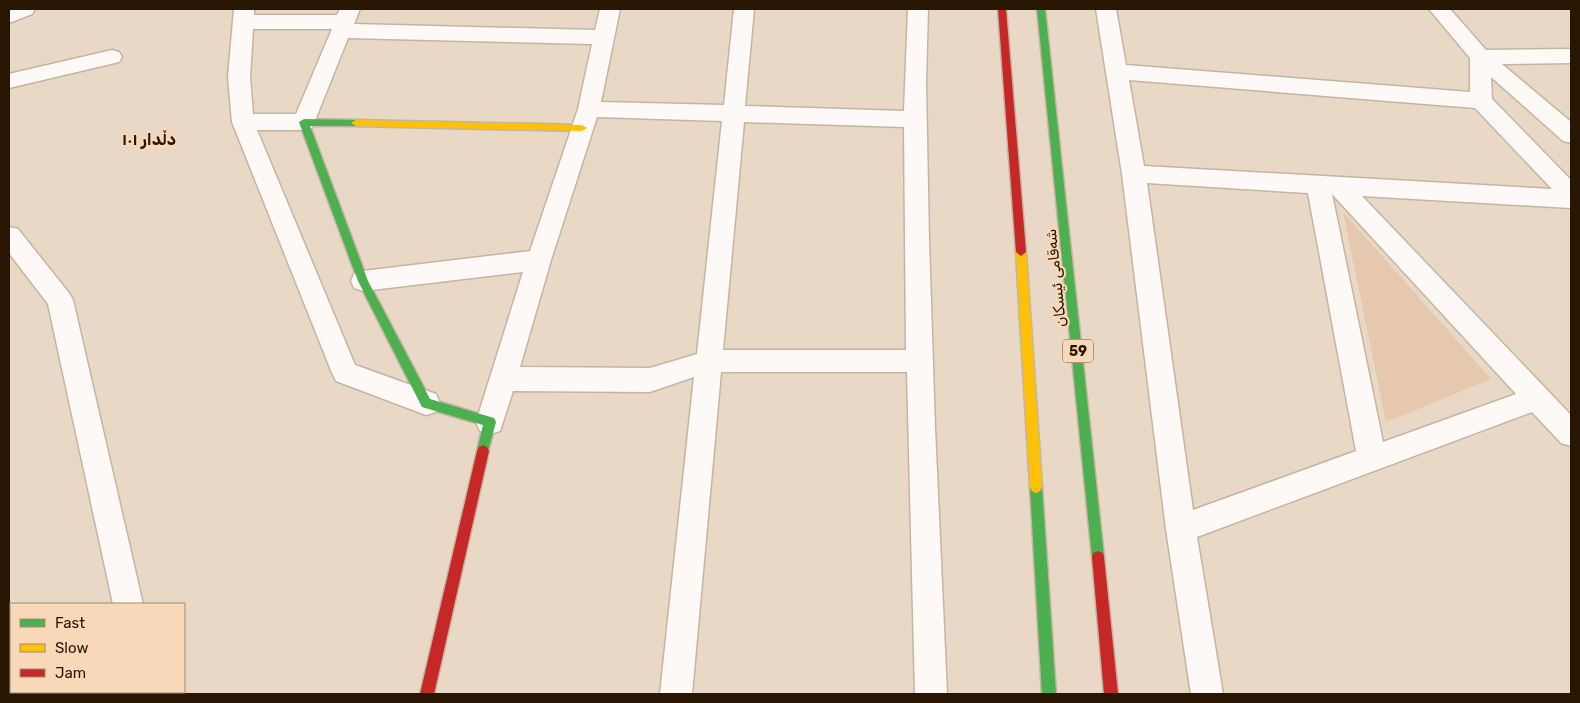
<svg xmlns="http://www.w3.org/2000/svg" width="1580" height="703" viewBox="0 0 1580 703" font-family="Rubik,Vazirmatn,sans-serif">
	<style>
		.green { fill: #e5c8ad }
		.lines { fill: none; stroke-linecap: round; stroke-linejoin: round }
		.street-casing { stroke: #c6b4a2; stroke-width: 3 }
		.fast-casing { stroke: #c6b4a2; stroke-width: 3 }
		.slow-casing { stroke: #c6b4a2; stroke-width: 3 }
		.jam-casing { stroke: #c6b4a2; stroke-width: 3 }
		.street { fill: #fcf9f7; fill-rule: evenodd }
		.fast { fill: #4caf50; fill-rule: evenodd }
		.slow { fill: #ffc107; fill-rule: evenodd }
		.jam { fill: #c62828; fill-rule: evenodd }
		.labels { text-anchor: middle; dominant-baseline: central; stroke-width: 4.5; stroke-linejoin: round; paint-order: stroke }
		.shield { fill: #f8d8b9; stroke: #675039; stroke-width: 1 }
		.shield-label { font-size: 14px; font-weight: bold; fill: #291602 }
		.street-label { font-size: 15px; fill: #291602; stroke: #f8d8b9 }
		.neighbourhood-label { font-size: 16px; font-weight: bold; fill: #291602; stroke: #f8d8b9 }
	</style>
	<rect width="100%" height="100%" fill="#ead8c7"/>
	<polygon class="green" points="1343,212 1491,379 1386,422"/>
	<g class="lines">
		<g class="street-casing">
			<g id="street">
				<polygon points="9,9 35,9 32,14 9,23"/>
				<path d="M234 9H254V15H337L340 9H360L354 24 595 30 600 9H620L601 102 724 105 734 9H754L745 106 904 111 908 9H928L926 83 929 240 935 427 947 694H915L907 372H721L692 694H660L694 377 650 392 513 391 500 431 490 434 480 431 476 422 523 272 363 291 354 288 351 281 354 274 363 271 530 251 578 109 592 44 348 38 312 128 304 130H257L355 365 436 394 440 403 436 412 426 415 336 381 332 373 232 122 228 77ZM253 29H332L296 114H253L250 77ZM597 117 722 121 697 354 650 368 520 367 551 260ZM744 122 904 127 906 350H723Z"/>
				<path d="M1096 9H1116L1126 65 1470 92V58L1429 9H1450L1486 50 1571 49V63L1502 64 1571 122V143L1563 141 1491 77 1492 99 1571 180V208L1362 196 1571 415V446L1561 443 1532 412 1197 537 1223 694H1191L1166 529 1122 174ZM1129 80 1475 108 1552 189 1144 166ZM1147 183 1308 193 1356 451 1193 510ZM1332 194 1516 394 1383 442Z"/>
				<polygon points="112,50 119,52 122,57 119,62 9,88 9,74"/>
				<polygon points="9,227 18,229 69,293 73,300 143,604 113,604 48,304 9,253"/>
				<polygon points="132,692 164,692 165,694 133,694"/>
			</g>
		</g>
		<g class="fast-casing">
			<g id="fast">
				<polygon points="1037,9 1045,9 1104,557 1103,561 1098,563 1093,561 1092,557"/>
				<polygon points="304,119 356,120 361,123 356,126 310,126 368,281 430,399 494,418 496,422 487,455 483,457 479,455 477,451 483,425 422,407 358,281 299,122"/>
				<polygon points="1036,481 1040,483 1042,487 1056,694 1042,694 1030,487 1032,483"/>
			</g>
		</g>
		<g class="slow-casing">
			<g id="slow">
				<polygon points="356,120 582,125 587,128 582,131 356,126 351,123"/>
				<polygon points="1021,248 1026,252 1042,487 1040,491 1036,493 1032,491 1030,487 1016,252"/>
			</g>
		</g>
		<g class="jam-casing">
			<g id="jam">
				<polygon points="998,9 1006,9 1026,252 1021,256 1016,252"/>
				<polygon points="483,445 487,447 489,451 434,694 420,694 477,451 479,447"/>
				<polygon points="1098,551 1103,553 1104,557 1118,694 1104,694 1092,557 1093,553"/>
			</g>
		</g>
		<use href="#street" class="street"/>
		<use href="#fast" class="fast"/>
		<use href="#slow" class="slow"/>
		<use href="#jam" class="jam"/>
	</g>
	<g class="labels">
		<rect class="shield" x="1063" y="339.5" width="30" height="23" rx="4"/>
		<g class="shield-label">
			<text x="1078" y="351">59</text>
		</g>
		<g class="street-label">
			<text transform="translate(1056 278) rotate(-96)">شەقامی ئیسکان</text>
		</g>
		<g class="neighbourhood-label">
			<text x="149" y="139">دڵدار ١٠١</text>
		</g>
	</g>
	<rect width="1580" height="703" fill="none" stroke="#291602" stroke-width="20"/>
	<rect x="10" y="603" width="175" height="90" fill="#f8d8b9" stroke="#a58a70"/>
	<rect x="20" y="619" width="25" height="8" fill="#4caf50" stroke="#a58a70"/>
	<text x="55" y="628" font-size="15" fill="#291602">Fast</text>
	<rect x="20" y="644" width="25" height="8" fill="#ffc107" stroke="#a58a70"/>
	<text x="55" y="653" font-size="15" fill="#291602">Slow</text>
	<rect x="20" y="669" width="25" height="8" fill="#c62828" stroke="#a58a70"/>
	<text x="55" y="678" font-size="15" fill="#291602">Jam</text>
</svg>
